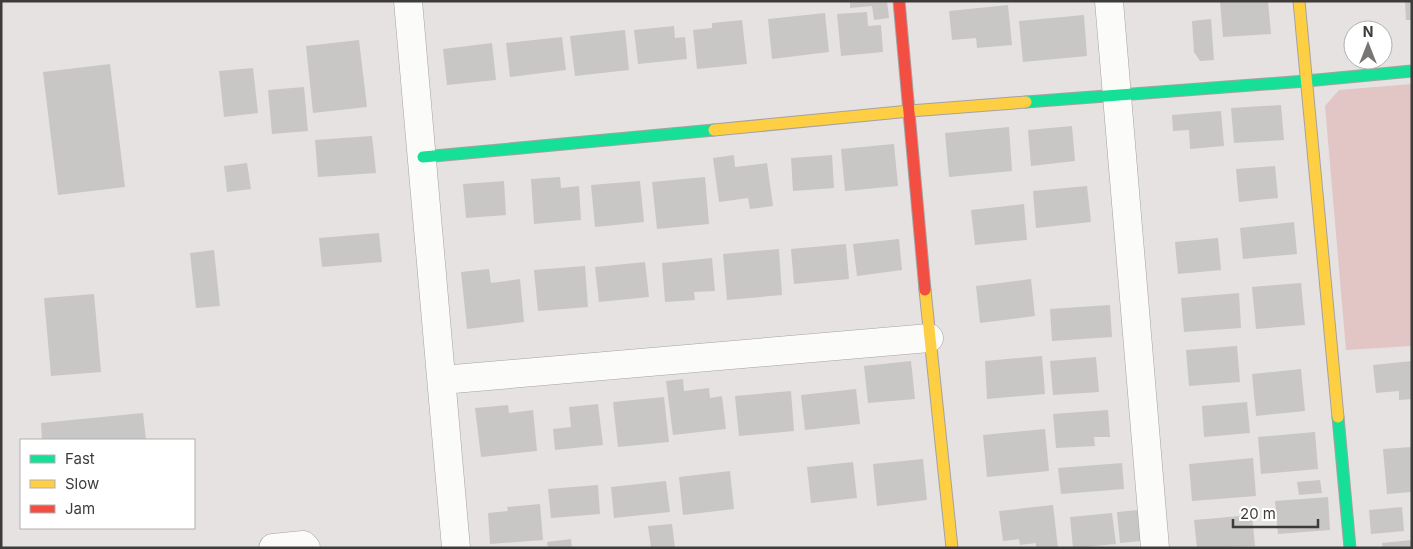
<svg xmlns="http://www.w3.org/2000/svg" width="1413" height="549" viewBox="0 0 1413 549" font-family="Inter,sans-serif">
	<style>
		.green { fill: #e1c6c5 }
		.building { fill: #c9c6c6 }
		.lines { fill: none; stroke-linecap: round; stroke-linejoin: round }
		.street-casing { stroke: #a5a2a1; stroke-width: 29 }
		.fast-casing { stroke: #a5a2a1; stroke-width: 13 }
		.slow-casing { stroke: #a5a2a1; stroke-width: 13 }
		.jam-casing { stroke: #a5a2a1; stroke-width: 13 }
		.street { stroke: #fbfbfa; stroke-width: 28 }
		.fast { stroke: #16e098; stroke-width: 11 }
		.slow { stroke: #ffcf43; stroke-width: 11 }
		.jam { stroke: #f24e42; stroke-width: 11 }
	</style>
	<rect width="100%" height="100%" fill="#e6e2e1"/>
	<polygon class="green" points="1412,84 1412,346 1346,350 1325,106 1339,90"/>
	<g class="building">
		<polygon points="850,1 887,1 889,18 874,20 872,6 850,8"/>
		<polygon points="1220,1 1268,1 1271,34 1223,37"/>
		<polygon points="1405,1 1412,1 1412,20 1406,20"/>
		<polygon points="1008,5 1012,45 977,48 976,38 952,40 949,11"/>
		<polygon points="867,12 868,26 881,25 883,52 841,56 837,14"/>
		<polygon points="825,13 829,52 772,59 768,19"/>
		<polygon points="1084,15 1087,56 1023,62 1019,21"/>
		<polygon points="1211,19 1214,60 1200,61 1194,52 1192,21"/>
		<polygon points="742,20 747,64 697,69 693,30 712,28 712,23"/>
		<polygon points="674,26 675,38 685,37 687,59 638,64 634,30"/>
		<polygon points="625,30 629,70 575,76 570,36"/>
		<polygon points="562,37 566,70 510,77 506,43"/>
		<polygon points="359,40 367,107 313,113 306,46"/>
		<polygon points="492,43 496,80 447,85 443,49"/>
		<polygon points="110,64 125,187 58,195 43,72"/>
		<polygon points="253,68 258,113 224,117 219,71"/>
		<polygon points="304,87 308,131 272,134 268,90"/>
		<polygon points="1281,105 1284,140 1234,143 1231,108"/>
		<polygon points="1221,111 1224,146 1190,149 1189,130 1173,131 1172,115"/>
		<polygon points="1072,126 1075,161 1031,166 1028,130"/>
		<polygon points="1009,127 1012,171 949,177 945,133"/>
		<polygon points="372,136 376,173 318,177 315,140"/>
		<polygon points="894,144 898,186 845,191 841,149"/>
		<polygon points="734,155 735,167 767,163 773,206 750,209 748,198 719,202 713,158"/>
		<polygon points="832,155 834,188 793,191 791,158"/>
		<polygon points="247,163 251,189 227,192 224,166"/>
		<polygon points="1275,166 1278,198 1239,202 1236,169"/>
		<polygon points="560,177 561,188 579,186 581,220 534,224 531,179"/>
		<polygon points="705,177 709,224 657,229 652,182"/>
		<polygon points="504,181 506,215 466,218 463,184"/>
		<polygon points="640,181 644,222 595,227 591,185"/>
		<polygon points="1087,186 1091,222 1036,228 1033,191"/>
		<polygon points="1024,204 1027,240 975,245 971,210"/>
		<polygon points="1294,222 1297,254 1243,259 1240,228"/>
		<polygon points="379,233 382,262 322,267 319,238"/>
		<polygon points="1218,238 1221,270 1178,274 1175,242"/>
		<polygon points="899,239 902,270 857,276 853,244"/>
		<polygon points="846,244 849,279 794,284 791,249"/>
		<polygon points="779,249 782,295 727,300 723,254"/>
		<polygon points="214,250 220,306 196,308 190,253"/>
		<polygon points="712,258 715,291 694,292 695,300 665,302 662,263"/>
		<polygon points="645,262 649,297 599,302 595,267"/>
		<polygon points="585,266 588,307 538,311 534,270"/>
		<polygon points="489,269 491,283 520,279 524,322 467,329 461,272"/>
		<polygon points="1031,279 1035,316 980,323 976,286"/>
		<polygon points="1301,283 1305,325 1256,329 1252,287"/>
		<polygon points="1239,293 1241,328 1184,332 1181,298"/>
		<polygon points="94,294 101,372 51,376 44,298"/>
		<polygon points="1110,305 1112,337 1052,341 1050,309"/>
		<polygon points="1237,346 1240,382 1189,386 1186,350"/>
		<polygon points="1042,356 1045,394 987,399 985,361"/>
		<polygon points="1096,357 1099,392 1053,395 1050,361"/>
		<polygon points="911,361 915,399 868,403 864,366"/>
		<polygon points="1412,361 1412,399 1399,400 1399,391 1376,393 1373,365"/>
		<polygon points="1301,369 1305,411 1256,416 1252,374"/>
		<polygon points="683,379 684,391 709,388 710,398 722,396 726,429 673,435 666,381"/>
		<polygon points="856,389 860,424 805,430 801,395"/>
		<polygon points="791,391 794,431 739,436 735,396"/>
		<polygon points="664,397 669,442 618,447 613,402"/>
		<polygon points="1247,402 1250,433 1204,437 1202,406"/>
		<polygon points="598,404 603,445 555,450 553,429 571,427 569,407"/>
		<polygon points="508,405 509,413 533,410 537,451 481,457 475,408"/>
		<polygon points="1108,410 1110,437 1094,437 1095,446 1056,448 1053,414"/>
		<polygon points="143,413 146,440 42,440 41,423"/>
		<polygon points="1045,429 1049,471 987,477 983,435"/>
		<polygon points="1315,432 1318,469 1261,474 1258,437"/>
		<polygon points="1412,447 1412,492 1387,494 1383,449"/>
		<polygon points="1253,458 1256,496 1192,501 1189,464"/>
		<polygon points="923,459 927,500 877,506 873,464"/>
		<polygon points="853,462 857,498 811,503 807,467"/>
		<polygon points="1122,463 1124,489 1061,494 1058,468"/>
		<polygon points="730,471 734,509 683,515 679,477"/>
		<polygon points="1320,480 1322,493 1299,495 1297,482"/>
		<polygon points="666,481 670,512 614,518 611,487"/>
		<polygon points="598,485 600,514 551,518 548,489"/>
		<polygon points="1328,497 1330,530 1278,534 1275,501"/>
		<polygon points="540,504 543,540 490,544 488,513 508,511 507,507"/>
		<polygon points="1053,505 1058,548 1036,548 1036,543 1020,545 1019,539 1003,541 999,511"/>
		<polygon points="1402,507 1404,531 1371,534 1369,510"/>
		<polygon points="1138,510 1141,541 1120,543 1117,512"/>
		<polygon points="1112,513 1116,544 1073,548 1070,517"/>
		<polygon points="1252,515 1255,546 1197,548 1194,520"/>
		<polygon points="672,524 675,548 651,548 648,526"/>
		<polygon points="571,539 572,548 548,548 547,542"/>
		<polygon points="1412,540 1412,548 1383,548 1382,543"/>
	</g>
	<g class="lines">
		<g class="street-casing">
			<g id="street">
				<polyline points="408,1 456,548"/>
				<polyline points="1109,1 1155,548"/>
				<polyline points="442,380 929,338"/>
				<polyline points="273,548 303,545 306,548"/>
			</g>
		</g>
		<g class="fast-casing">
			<g id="fast">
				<polyline points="1026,102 1306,81 1412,71"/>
				<polyline points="423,157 714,130"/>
				<polyline points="1338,417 1350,548"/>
			</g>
		</g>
		<g class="slow-casing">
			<g id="slow">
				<polyline points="1299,1 1338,417"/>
				<polyline points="714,130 910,111 1026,102"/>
				<polyline points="925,290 952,548"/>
			</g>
		</g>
		<g class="jam-casing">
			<polyline id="jam" points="899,1 925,290"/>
		</g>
		<use href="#street" class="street"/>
		<use href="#fast" class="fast"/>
		<use href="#slow" class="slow"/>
		<use href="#jam" class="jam"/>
	</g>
	<rect width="1413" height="549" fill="none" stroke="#3e3b3b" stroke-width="5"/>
	<rect x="20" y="439" width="175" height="90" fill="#ffffff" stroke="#b2b1b1"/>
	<rect x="30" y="455" width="25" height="8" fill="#16e098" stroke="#b2b1b1"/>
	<text x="65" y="464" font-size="15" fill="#3e3b3b">Fast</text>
	<rect x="30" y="480" width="25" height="8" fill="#ffcf43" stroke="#b2b1b1"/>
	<text x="65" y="489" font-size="15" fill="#3e3b3b">Slow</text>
	<rect x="30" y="505" width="25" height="8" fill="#f24e42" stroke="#b2b1b1"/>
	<text x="65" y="514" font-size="15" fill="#3e3b3b">Jam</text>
	<g transform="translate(1368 45)"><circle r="24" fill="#ffffff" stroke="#b2b1b1"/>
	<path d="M0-4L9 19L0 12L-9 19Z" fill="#797575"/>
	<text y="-8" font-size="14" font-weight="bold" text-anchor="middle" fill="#3e3b3b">N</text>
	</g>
	<path d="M1233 519v8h85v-8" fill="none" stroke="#3e3b3b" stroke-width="2.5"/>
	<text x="1240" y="519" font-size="15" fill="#3e3b3b" stroke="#ffffff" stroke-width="4" paint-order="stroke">20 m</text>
</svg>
